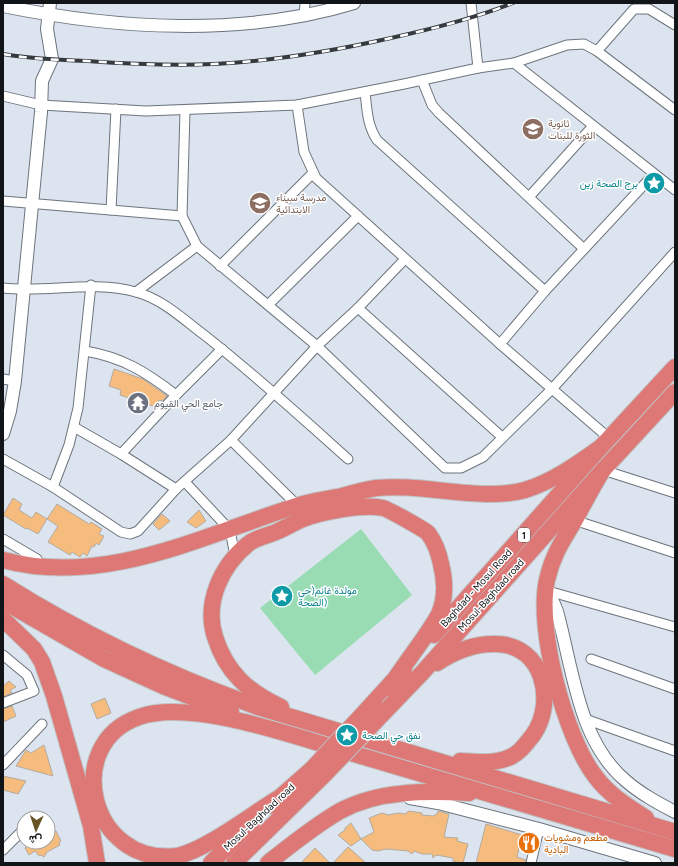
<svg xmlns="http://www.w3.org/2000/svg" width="678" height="866" viewBox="0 0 678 866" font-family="Figtree,Vazirmatn,sans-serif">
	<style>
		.green { fill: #99dcb4 }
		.building { fill: #f6bc7e; stroke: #b3aaa1 }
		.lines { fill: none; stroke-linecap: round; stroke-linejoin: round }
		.street-casing { stroke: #6c747c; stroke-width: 11 }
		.secondary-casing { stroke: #6c747c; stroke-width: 14 }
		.highway-casing { stroke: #c1c2c3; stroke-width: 18 }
		.street { stroke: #fff; stroke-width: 9 }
		.secondary { stroke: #fff; stroke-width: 12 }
		.highway { stroke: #dd7876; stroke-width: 16 }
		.rail-casing { stroke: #353a3e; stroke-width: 4 }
		.rail { stroke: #fff; stroke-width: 2.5; stroke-dasharray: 8; stroke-linecap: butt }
		.highway-bridge-casing { stroke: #c1c2c3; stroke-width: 18; stroke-linecap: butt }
		.highway-bridge { stroke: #dd7876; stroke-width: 16 }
		.labels { text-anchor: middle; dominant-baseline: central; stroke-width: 3; stroke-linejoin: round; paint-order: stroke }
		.shield { fill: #fff; stroke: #585b5d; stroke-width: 1 }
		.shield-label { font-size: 9px; font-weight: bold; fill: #111518 }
		.education-label { font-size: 10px; fill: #785e54; stroke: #fff; text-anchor: start }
		.culture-label { font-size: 10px; fill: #0d838f; stroke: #fff; text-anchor: start }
		.worship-label { font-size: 10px; fill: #5b616d; stroke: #fff; text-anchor: start }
		.street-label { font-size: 10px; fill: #111518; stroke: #fff }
		.food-label { font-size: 10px; fill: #c56008; stroke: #fff; text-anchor: start }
	</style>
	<rect width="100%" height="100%" fill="#dce5ef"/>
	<polygon class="green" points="361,529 412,595 315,675 260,608"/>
	<g class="building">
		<polygon points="114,369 143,379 167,396 162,401 159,400 156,407 120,395 121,390 109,386"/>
		<polygon points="13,498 22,504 19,510 32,518 36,512 47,519 38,534 27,528 26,529 3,515"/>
		<polygon points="57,504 89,524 91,522 102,529 99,534 104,536 99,545 96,543 94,547 92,546 87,556 83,553 80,557 72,552 70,555 48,542 58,526 47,519"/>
		<polygon points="199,510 206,521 196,528 187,522"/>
		<polygon points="162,514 170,521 159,530 153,524"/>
		<polygon points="9,681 16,687 10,690 12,693 3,697 3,686"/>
		<polygon points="105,698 111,713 97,719 91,704"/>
		<polygon points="12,706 16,716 3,722 3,709"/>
		<polygon points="44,745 53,776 16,766 26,750 31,753"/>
		<polygon points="3,776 26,781 18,794 3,790"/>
		<polygon points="409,811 422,813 422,815 433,816 437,814 438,811 449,814 444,837 458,838 457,841 468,844 463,863 453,861 453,858 436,855 433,858 432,854 422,854 414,851 412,854 408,851 386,849 378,851 372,850 361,839 374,832 369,818 382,813 388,815 399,813 405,814"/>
		<polygon points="351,823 361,839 351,846 338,835 345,830 345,828"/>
		<polygon points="486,824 522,835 517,857 526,860 525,863 476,863"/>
		<polygon points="48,826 54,832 56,831 61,841 59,842 60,845 47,852 44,857 41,855 39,856 35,851 29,855 25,848 32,842 48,842"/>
		<polygon points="348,847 366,863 333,863"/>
		<polygon points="315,848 330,863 301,863"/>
	</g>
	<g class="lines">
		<g class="street-casing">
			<g id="street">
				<polyline points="471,3 478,68"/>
				<polyline points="304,16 305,3"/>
				<polyline points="597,51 675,110"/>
				<polyline points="514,63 675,190"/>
				<polyline points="422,80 432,105 439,113 584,249"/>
				<path d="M365 92C367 109 367 125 377 140L545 291"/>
				<polyline points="3,96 41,105 146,111 297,105 404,84 478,68 514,63 567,45 584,44 597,51 634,9 649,9 675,25"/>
				<polyline points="297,105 304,152 316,178 500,344 610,439"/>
				<polyline points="185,111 182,216 197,246 317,346 445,468 461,468 483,457 552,389 675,252"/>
				<polyline points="529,197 593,126"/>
				<polyline points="3,201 182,216"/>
				<polyline points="111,210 116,109"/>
				<polyline points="220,266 313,173"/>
				<path d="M3 288C47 293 92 280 136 292 162 299 182 318 203 334 253 373 300 416 348 459"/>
				<polyline points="136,292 197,246"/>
				<polyline points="269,304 358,216"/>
				<polyline points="358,308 502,437"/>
				<polyline points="500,344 545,291 654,174"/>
				<path d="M85 351C122 357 146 372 176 395"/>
				<polyline points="3,379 15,381"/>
				<polyline points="74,427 121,454 176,489"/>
				<polyline points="231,440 298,506"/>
				<polyline points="121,454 176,395 222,349"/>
				<polyline points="3,459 53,487 121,532 130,534 138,531 176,489 231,440 317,346 358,308 405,259"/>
				<polyline points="603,470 675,493"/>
				<polyline points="185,482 230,530 235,556"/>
				<polyline points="53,487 69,445 78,408 91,285"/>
				<polyline points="574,520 675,553"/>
				<polyline points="3,539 37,559"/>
				<polyline points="548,591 675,627"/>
				<polyline points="3,655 27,675 34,691 3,703"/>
				<polyline points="591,659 675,689"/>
				<polyline points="585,719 675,751"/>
				<polyline points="3,765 42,724"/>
				<polyline points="3,850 24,829"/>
				<polyline points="531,863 539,829"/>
			</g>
		</g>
		<g class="secondary-casing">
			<g id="secondary">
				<path d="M3 6C115 29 243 37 354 3"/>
				<polyline points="3,434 10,411 15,381 41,112 42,81 52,59 47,29 50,3"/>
				<path d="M547 587C550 597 556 606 558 615 573 671 579 742 626 781 641 794 658 803 675 812"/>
				<polyline points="410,798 438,803 539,829 655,863"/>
			</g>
		</g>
		<g class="highway-casing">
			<g id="highway">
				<path d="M603 470C593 486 584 503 575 520 562 542 553 554 547 580 536 628 565 737 595 776 608 794 627 806 646 818"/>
				<path d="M3 560C104 587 202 536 296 506 311 501 327 499 342 496 353 493 364 490 376 488 423 483 482 502 525 490 552 482 579 463 601 447"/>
				<path d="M3 584C84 635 168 675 258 707L675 832"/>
				<polyline points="3,601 104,659 163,686 231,712"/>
				<polyline points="3,619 34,649 42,662 54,696 91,826 97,863"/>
				<polyline points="434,635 601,447 675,367"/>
				<path d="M437 663C455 651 475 643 497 644 544 645 556 703 533 735 526 744 519 754 508 758 493 764 475 762 460 761"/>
				<polyline points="374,702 404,669"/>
				<polyline points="394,702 422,673 603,470 675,392"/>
				<path d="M281 707C248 692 226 672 215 637 204 603 221 566 248 544 255 538 267 536 276 532 285 528 294 523 303 519 323 511 363 504 383 508 388 509 425 530 428 533 434 541 439 554 441 564 445 580 446 598 439 614 429 633 409 658 397 676"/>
				<path d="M277 799C251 815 204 851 177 856 90 866 61 744 139 717 195 697 310 742 368 758 470 788 572 819 675 849"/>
				<polyline points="270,806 312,769"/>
				<polyline points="211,863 253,822"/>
				<polyline points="234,863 325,774"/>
				<path d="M268 863C291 845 314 826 340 811 379 790 426 791 469 793"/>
			</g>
		</g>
		<use href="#street" class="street"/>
		<use href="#secondary" class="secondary"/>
		<use href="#highway" class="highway"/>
		<g class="rail-casing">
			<path id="rail" d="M3 54C31 59 59 60 87 61 130 64 172 66 214 64 274 61 333 51 391 38 432 29 473 19 513 3"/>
		</g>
		<use href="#rail" class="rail"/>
		<g class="highway-bridge-casing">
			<g id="highway-bridge">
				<polyline points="312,769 374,702"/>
				<polyline points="325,774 394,702"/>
			</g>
		</g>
		<use href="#highway-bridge" class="highway-bridge"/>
	</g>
	<defs>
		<g id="school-disc" transform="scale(1.15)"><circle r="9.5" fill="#8d6e63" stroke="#fff"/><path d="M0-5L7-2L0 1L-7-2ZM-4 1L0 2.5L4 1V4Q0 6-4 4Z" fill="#fff"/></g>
		<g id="sight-disc" transform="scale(1.15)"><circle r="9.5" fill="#0f9aa8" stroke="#fff"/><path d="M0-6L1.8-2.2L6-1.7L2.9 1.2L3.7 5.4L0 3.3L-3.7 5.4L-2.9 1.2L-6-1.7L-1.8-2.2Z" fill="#fff"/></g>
		<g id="temple-disc" transform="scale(1.15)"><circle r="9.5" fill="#6b7280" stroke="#fff"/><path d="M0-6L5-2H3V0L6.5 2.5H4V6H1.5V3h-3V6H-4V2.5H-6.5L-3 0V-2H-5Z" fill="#fff"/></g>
		<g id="restaurant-disc" transform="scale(1.15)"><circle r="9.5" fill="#e8710a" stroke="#fff"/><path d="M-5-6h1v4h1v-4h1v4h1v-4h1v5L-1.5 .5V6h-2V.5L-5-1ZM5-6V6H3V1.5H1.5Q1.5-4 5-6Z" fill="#fff"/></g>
	</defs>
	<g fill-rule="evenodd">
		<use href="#school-disc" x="533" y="129"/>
		<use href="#sight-disc" x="654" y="183"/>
		<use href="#school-disc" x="260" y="203"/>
		<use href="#temple-disc" x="138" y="403"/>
		<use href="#sight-disc" x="282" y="596"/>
		<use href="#sight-disc" x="347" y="735"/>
		<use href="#restaurant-disc" x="529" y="843"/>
	</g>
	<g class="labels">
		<rect class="shield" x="518" y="528" width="12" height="14" rx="3"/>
		<g class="shield-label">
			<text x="524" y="535">1</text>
		</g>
		<g class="education-label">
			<text x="548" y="123">ثانوية<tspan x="548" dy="12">الثورة للبنات</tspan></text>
			<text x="276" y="197">مدرسة سيناء<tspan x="276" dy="12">الابتدائية</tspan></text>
		</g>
		<g class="culture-label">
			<text x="638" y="183" text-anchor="end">برج الصحة زين</text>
			<text x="298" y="590">مولدة غانم(حي<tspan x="298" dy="12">الصحة)</tspan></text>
			<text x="362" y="735">نفق حي الصحة</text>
		</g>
		<g class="worship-label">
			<text x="154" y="403">جامع الحي القيوم</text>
		</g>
		<g class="street-label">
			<text transform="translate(476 588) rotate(-48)">Baghdad - Mosul Road</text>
			<text transform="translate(491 595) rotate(-48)">Mosul-Baghdad road</text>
			<text transform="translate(259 817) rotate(-43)">Mosul-Baghdad road</text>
		</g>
		<g class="food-label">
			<text x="544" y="837">مطعم ومشويات<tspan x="544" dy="12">البادية</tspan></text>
		</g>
	</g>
	<rect width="678" height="866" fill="none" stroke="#111518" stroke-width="8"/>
	<g transform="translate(36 830) rotate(183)"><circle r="19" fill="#ffffff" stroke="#a0a1a3"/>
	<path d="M0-3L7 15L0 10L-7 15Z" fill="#665522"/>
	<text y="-6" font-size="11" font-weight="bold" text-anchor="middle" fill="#111518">ش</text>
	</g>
</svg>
